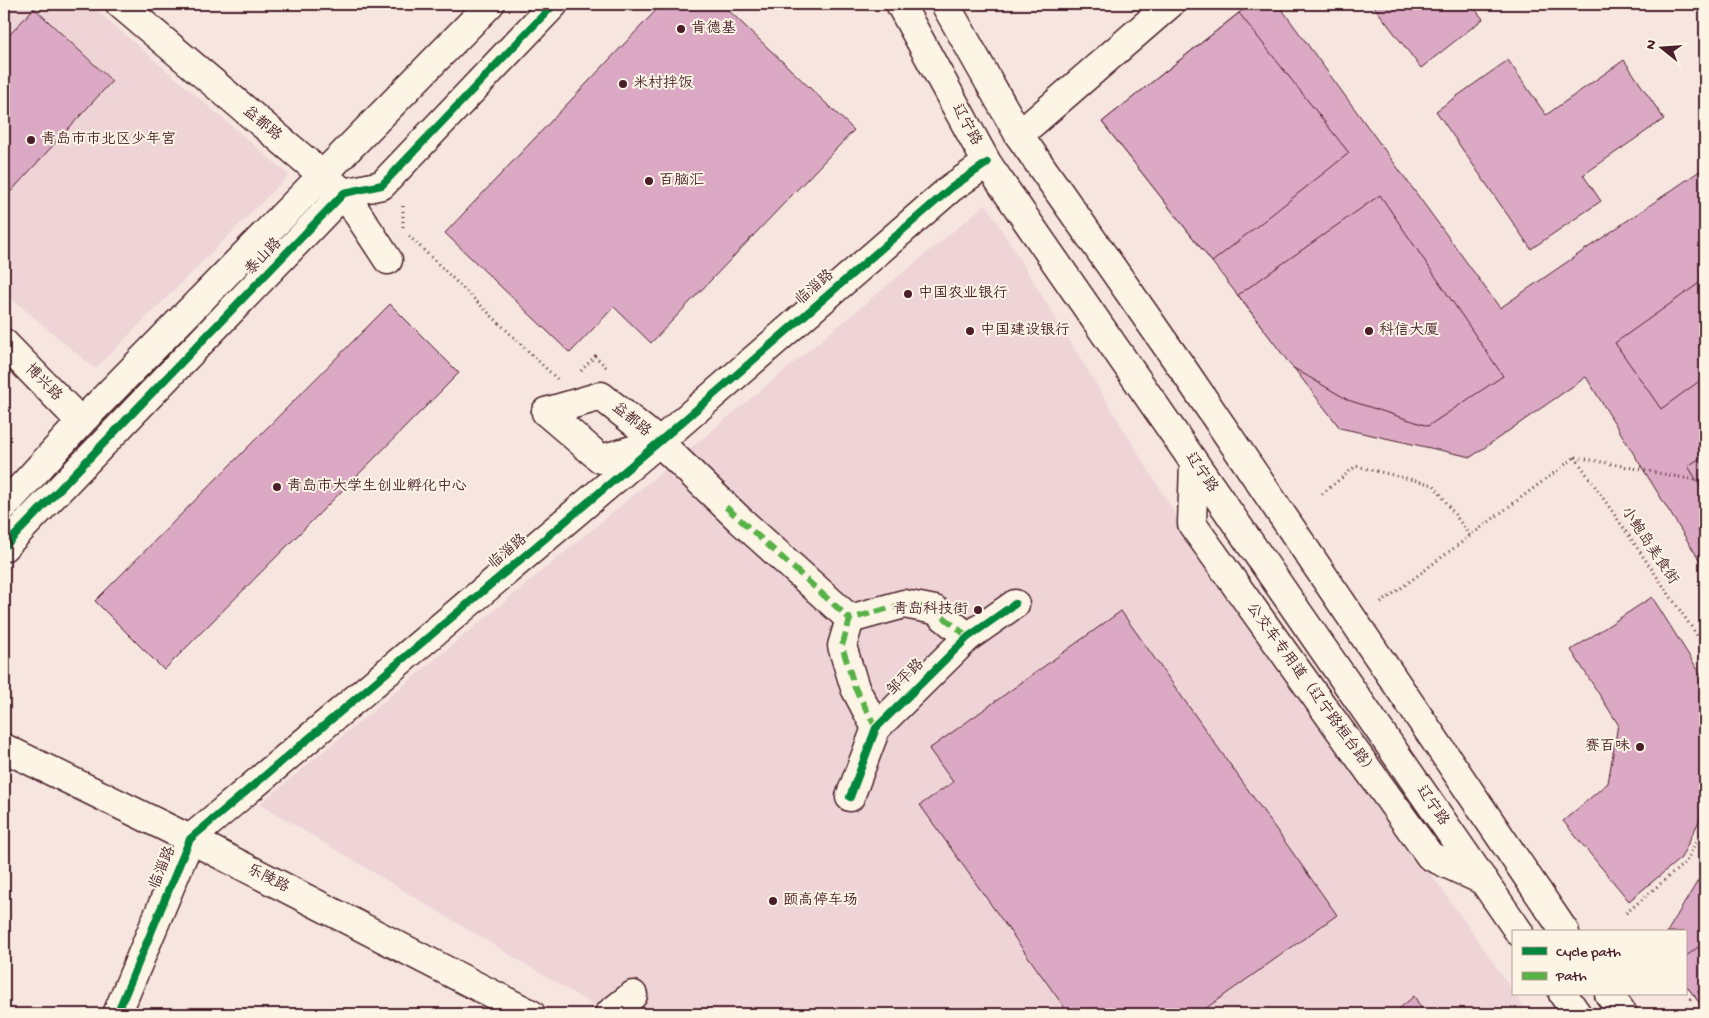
<svg xmlns="http://www.w3.org/2000/svg" width="1709" height="1018" viewBox="0 0 1709 1018" font-family="'Gochi Hand','LXGW WenKai TC',sans-serif">
	<style>
		.built { fill: #eed4d7 }
		.building { fill: #dca9c5; stroke: #4a1f2b }
		.lines { fill: none; stroke-linecap: round; stroke-linejoin: round }
		.minor-casing { stroke: #4a1f2b; stroke-width: 31 }
		.major-casing { stroke: #4a1f2b; stroke-width: 31 }
		.path { stroke: #4a1f2b; stroke-width: 3; stroke-dasharray: 1 4; stroke-linecap: butt }
		.minor { stroke: #fcf5e5; stroke-width: 28 }
		.major { stroke: #fcf5e5; stroke-width: 28 }
		.quiet { stroke: #57b146; stroke-width: 6; stroke-dasharray: 12 6; stroke-linecap: butt }
		.cycleway-casing { stroke: #fcf5e5; stroke-width: 11 }
		.cycleway { stroke: #00873e; stroke-width: 8 }
		.poi-dot { fill: #4a1f2b; stroke: #fcf5e5; stroke-width: 2 }
		.labels { text-anchor: middle; dominant-baseline: central; stroke-width: 4; stroke-linejoin: round; paint-order: stroke }
		.poi-label { font-size: 15px; fill: #4a1f2b; stroke: #fcf5e5; text-anchor: start }
		.street-label { font-size: 15px; fill: #4a1f2b; stroke: #fcf5e5 }
	</style>
	<rect width="100%" height="100%" fill="#f6e6df"/>
	<filter id="ink" filterUnits="userSpaceOnUse"><feTurbulence type="fractalNoise" baseFrequency=".02" numOctaves="2"/><feDisplacementMap in="SourceGraphic" scale="10" xChannelSelector="R" yChannelSelector="G"/><feConvolveMatrix kernelMatrix="1 2 1 2 8 2 1 2 1" color-interpolation-filters="sRGB"/></filter>
	<g filter="url(#ink)">
		<g class="built">
			<polygon points="4,4 89,4 289,175 95,369 4,292"/>
			<polygon points="986,204 1179,520 1472,932 1513,991 1513,994 1515,994 1529,1014 608,1014 260,804"/>
		</g>
		<g class="building">
			<polygon points="662,4 722,4 854,130 651,343 614,307 570,353 445,233"/>
			<polygon points="1250,4 1278,4 1500,308 1704,168 1705,569 1586,377 1471,457 1340,428 1212,262 1102,122"/>
			<polygon points="1372,4 1471,4 1483,19 1421,68"/>
			<polygon points="34,8 112,81 4,199 4,41"/>
			<polygon points="1239,13 1349,153 1212,262 1102,122"/>
			<polygon points="1508,60 1546,115 1624,60 1664,119 1583,175 1601,201 1531,249 1436,111"/>
			<polygon points="1380,195 1503,376 1428,426 1348,400 1292,367 1238,295"/>
			<polygon points="1705,279 1705,377 1661,409 1615,343"/>
			<polygon points="390,304 459,373 164,670 95,601"/>
			<polygon points="1705,455 1705,494 1688,466"/>
			<polygon points="1652,597 1705,681 1705,799 1703,813 1681,858 1629,901 1563,821 1608,783 1618,724 1571,650"/>
			<polygon points="1121,611 1337,915 1198,1014 1126,1014 1123,1011 1118,1014 1069,1014 920,805 953,782 929,749"/>
			<polygon points="1705,869 1705,1010 1685,984 1685,932 1667,932"/>
			<polygon points="1705,942 1705,1010 1685,984 1685,957"/>
			<polygon points="1414,996 1425,1014 1393,1014"/>
		</g>
		<g class="lines">
			<g class="minor-casing">
				<g id="minor">
					<polyline points="120,4 344,193 388,260"/>
					<polyline points="1019,135 1170,4"/>
					<polyline points="4,343 81,422"/>
					<polyline points="546,412 601,396 659,442 739,519 850,619"/>
					<polyline points="546,412 601,459 650,445"/>
					<polyline points="1194,463 1192,524 1430,856 1484,881"/>
					<polyline points="4,506 81,422 490,4"/>
					<polyline points="4,547 344,193 382,185 554,4"/>
					<polyline points="876,728 855,688 842,646 850,619 904,604 935,610 968,637"/>
					<polyline points="4,748 190,839 531,1014"/>
					<polyline points="850,797 876,728 968,637 1015,604"/>
					<polyline points="117,1014 190,839 659,442 951,188 987,163"/>
					<polyline points="609,1014 633,995"/>
				</g>
			</g>
			<g class="major-casing">
				<g id="major">
					<polyline points="900,4 987,163 1519,932"/>
					<polyline points="945,4 1019,135 1185,372 1565,932"/>
					<polyline points="1563,994 1577,1014"/>
					<polyline points="1609,994 1623,1014"/>
				</g>
			</g>
			<g class="path">
				<polyline points="403,206 403,229"/>
				<polyline points="409,236 557,379"/>
				<polyline points="581,371 595,356 606,367"/>
				<polyline points="1575,457 1705,647"/>
				<polyline points="1576,457 1705,482"/>
				<polyline points="1322,494 1356,466 1434,485 1470,536"/>
				<polyline points="1381,603 1575,457"/>
				<polyline points="1626,913 1686,862 1705,824"/>
				<polyline points="1690,999 1705,987"/>
			</g>
			<use href="#minor" class="minor"/>
			<use href="#major" class="major"/>
			<g class="quiet">
				<polyline points="726,507 850,619"/>
				<polyline points="876,728 855,688 842,646 850,619 904,604 935,610 968,637"/>
			</g>
			<g class="cycleway-casing">
				<g id="cycleway">
					<polyline points="4,547 344,193 382,185 554,4"/>
					<polyline points="850,797 876,728 968,637 1015,604"/>
					<polyline points="117,1014 190,839 659,442 951,188 987,163"/>
				</g>
			</g>
			<use href="#cycleway" class="cycleway"/>
		</g>
	</g>
	<g class="poi-dot">
		<circle cx="681" cy="29" r="5"/>
		<circle cx="623" cy="84" r="5"/>
		<circle cx="31" cy="140" r="5"/>
		<circle cx="649" cy="181" r="5"/>
		<circle cx="908" cy="294" r="5"/>
		<circle cx="970" cy="331" r="5"/>
		<circle cx="1369" cy="331" r="5"/>
		<circle cx="277" cy="487" r="5"/>
		<circle cx="978" cy="610" r="5"/>
		<circle cx="1640" cy="747" r="5"/>
		<circle cx="773" cy="901" r="5"/>
	</g>
	<g class="labels">
		<g class="poi-label">
			<text x="691" y="29">肯德基</text>
			<text x="633" y="84">米村拌饭</text>
			<text x="41" y="140">青岛市市北区少年宫</text>
			<text x="659" y="181">百脑汇</text>
			<text x="918" y="294">中国农业银行</text>
			<text x="980" y="331">中国建设银行</text>
			<text x="1379" y="331">科信大厦</text>
			<text x="287" y="487">青岛市大学生创业孵化中心</text>
			<text x="968" y="610" text-anchor="end">青岛科技街</text>
			<text x="1630" y="747" text-anchor="end">赛百味</text>
			<text x="783" y="901">颐高停车场</text>
		</g>
		<g class="street-label">
			<text transform="translate(262 124) rotate(40)">益都路</text>
			<text transform="translate(966 125) rotate(61)">辽宁路</text>
			<text transform="translate(264 257) rotate(-46)">泰山路</text>
			<text transform="translate(815 288) rotate(-41)">临淄路</text>
			<text transform="translate(43 383) rotate(45)">博兴路</text>
			<text transform="translate(631 420) rotate(39)">益都路</text>
			<text transform="translate(1201 473) rotate(55)">辽宁路</text>
			<text transform="translate(1649 546) rotate(56)">小鲍岛美食街</text>
			<text transform="translate(508 552) rotate(-40)">临淄路</text>
			<text transform="translate(906 678) rotate(-45)">邹平路</text>
			<text transform="translate(1311 690) rotate(54)">公交车专用道（辽宁路桓台路）</text>
			<text transform="translate(1432 806) rotate(55)">辽宁路</text>
			<text transform="translate(163 868) rotate(-67)">临淄路</text>
			<text transform="translate(268 879) rotate(27)">乐陵路</text>
		</g>
	</g>
	<rect width="1709" height="1018" fill="none" stroke="#fcf5e5" stroke-width="20"/>
	<rect x="10" y="10" width="1689" height="998" fill="none" stroke="#4a1f2b" stroke-width="2" filter="url(#ink)"/>
	<rect x="1512" y="930" width="175" height="65" fill="#fcf5e5" stroke="#b59f9b"/>
	<rect x="1522" y="947" width="25" height="8" fill="#00873e" stroke="#b59f9b"/>
	<text x="1556" y="956" font-size="15" fill="#4a1f2b">Cycle path</text>
	<rect x="1522" y="972" width="25" height="8" fill="#57b146" stroke="#b59f9b"/>
	<text x="1556" y="980" font-size="15" fill="#4a1f2b">Path</text>
	<g transform="translate(1662 48) rotate(287)" stroke="#fcf5e5" stroke-width="4" paint-order="stroke">
	<path d="M0-4L9 19L0 12L-9 19Z" fill="#4a1f2b"/>
	<text y="-8" font-size="14" font-weight="bold" text-anchor="middle" fill="#4a1f2b">N</text>
	</g>
</svg>
